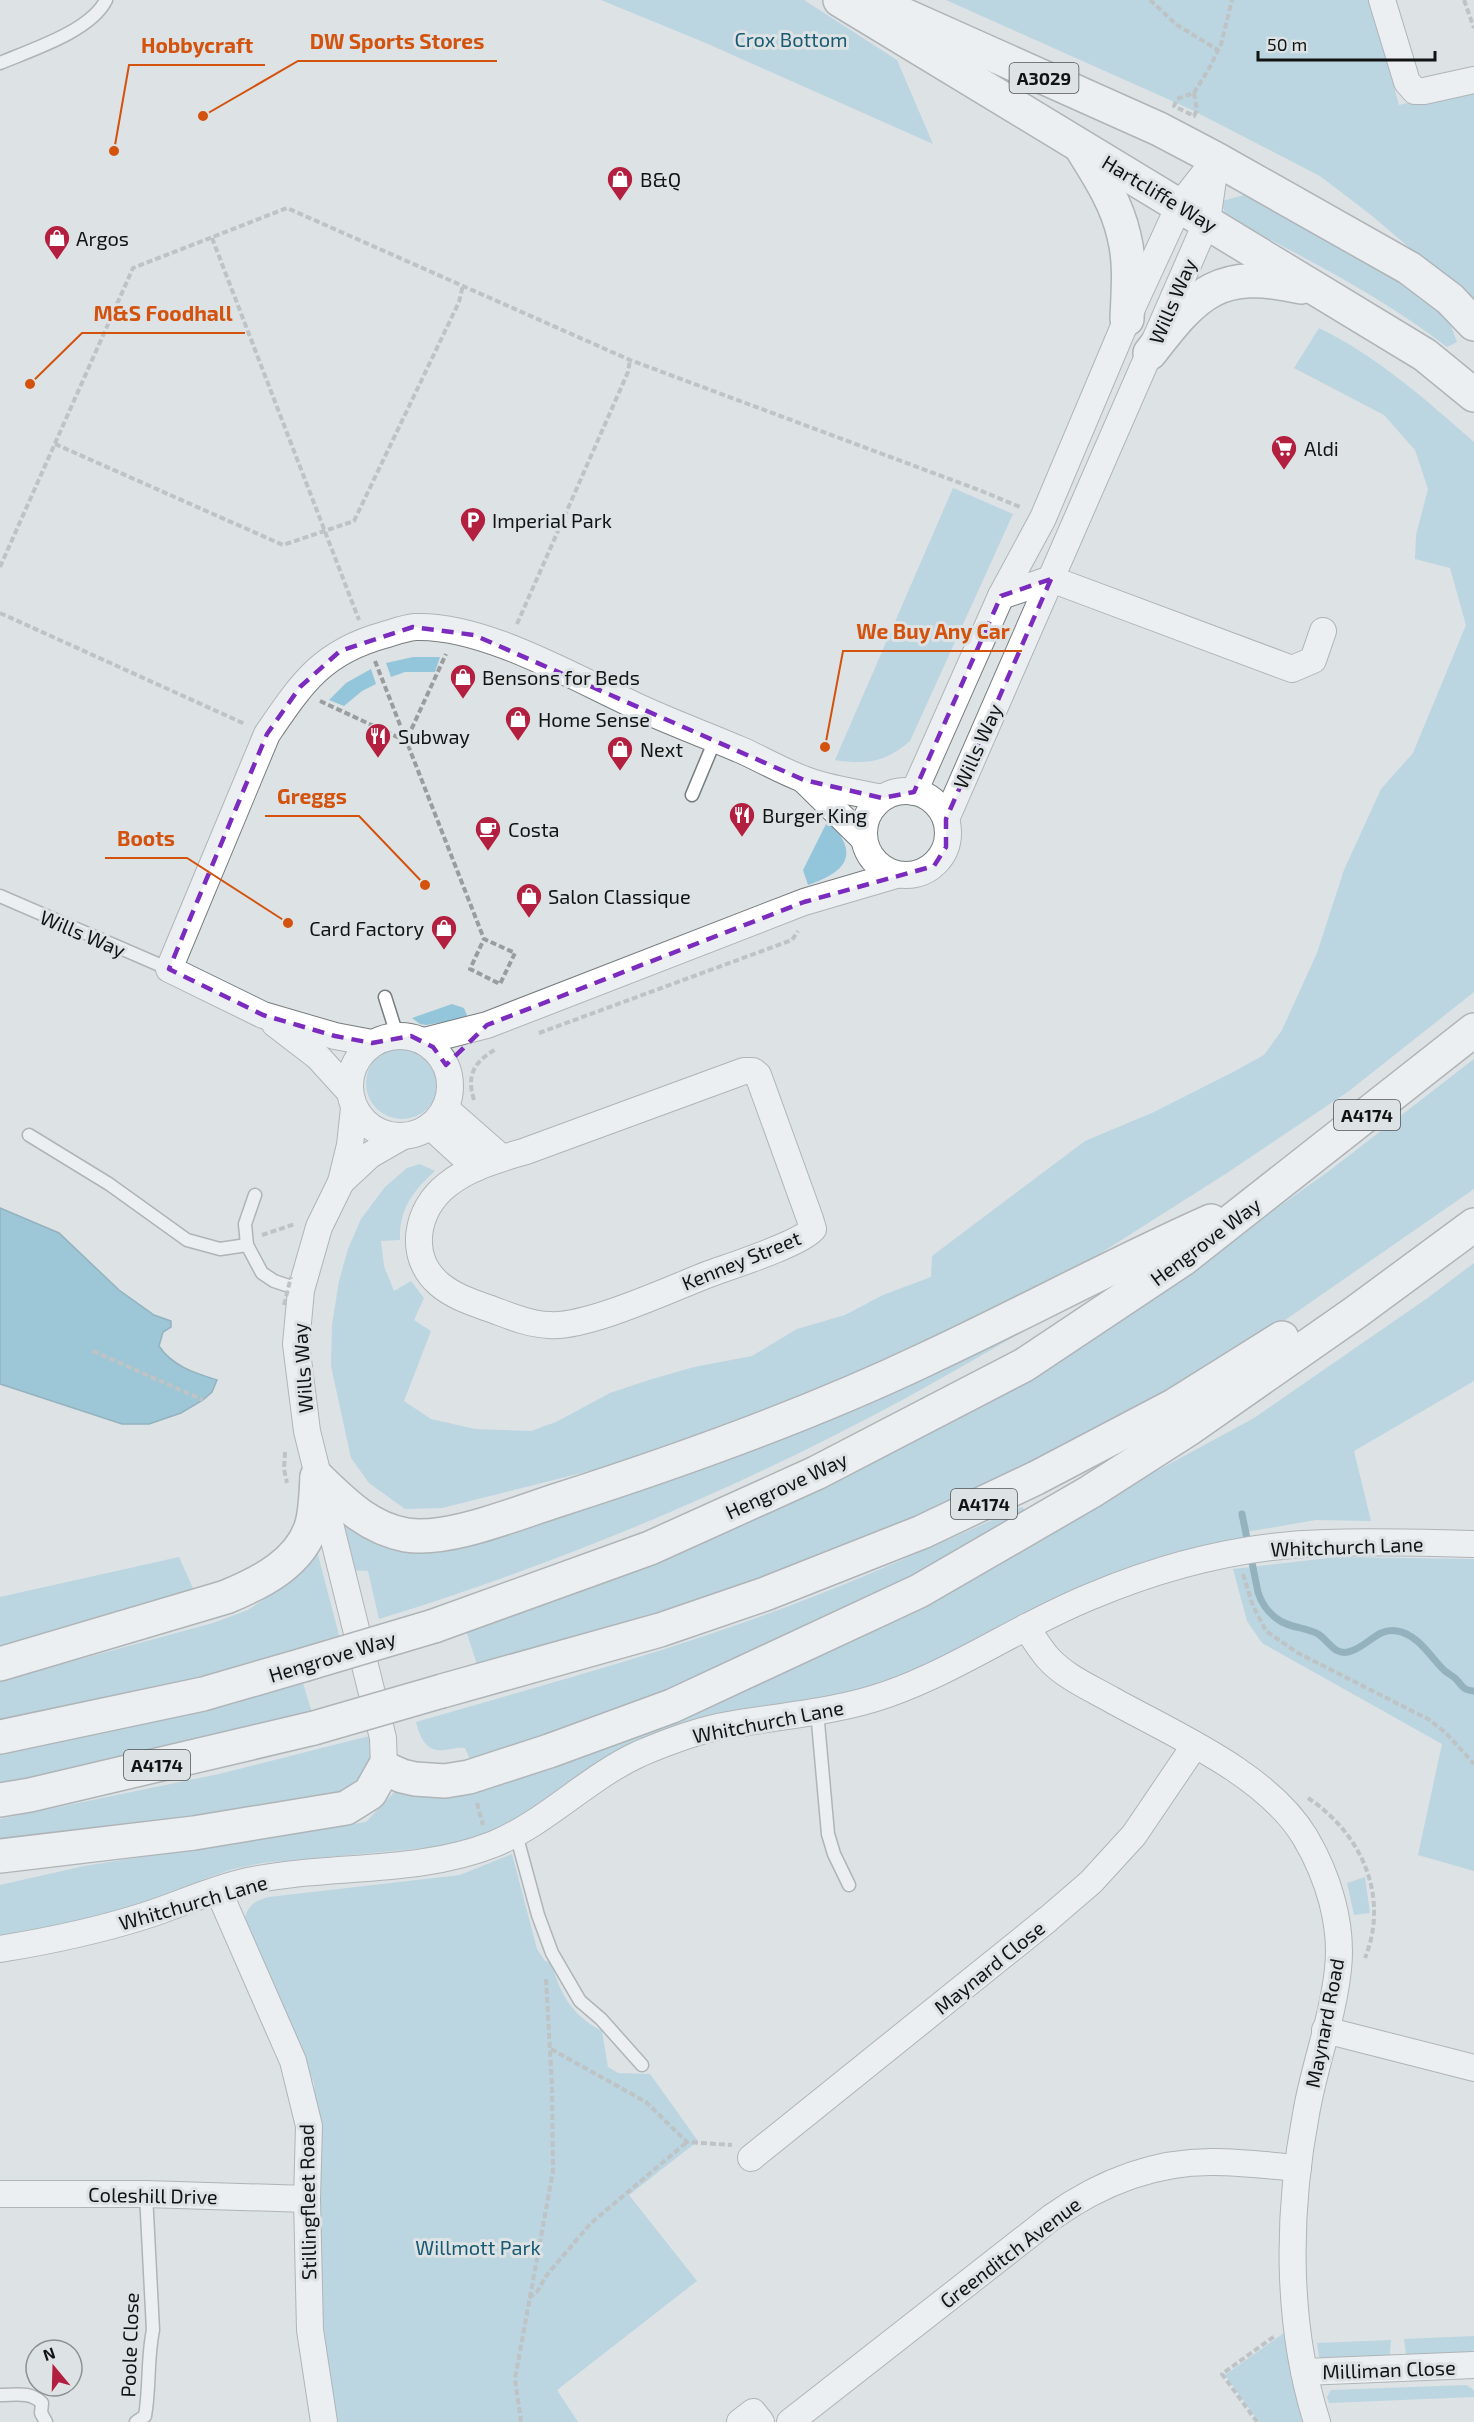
<svg xmlns="http://www.w3.org/2000/svg" width="1474" height="2422" viewBox="0 0 1474 2422" font-family="'Exo 2',sans-serif">
	<style>
		.green { fill: #93c6db }
		.water { fill: #50a4c4; stroke: #3d798f; stroke-width: 1.5 }
		.lines { fill: none; stroke-linecap: round; stroke-linejoin: round }
		.stream { stroke: #3d798f; stroke-width: 7 }
		.service-casing { stroke: #787d7f; stroke-width: 15 }
		.minor-casing { stroke: #787d7f; stroke-width: 28 }
		.trunk-casing { stroke: #787d7f; stroke-width: 36 }
		.path { stroke: #999d9f; stroke-width: 4; stroke-dasharray: 6 3; stroke-linecap: butt }
		.service { stroke: #fff; stroke-width: 12 }
		.minor { stroke: #fff; stroke-width: 26 }
		.trunk { stroke: #fff; stroke-width: 33 }
		.trunk-bridge-casing { stroke: #787d7f; stroke-width: 36; stroke-linecap: butt }
		.path-bridge { stroke: #999d9f; stroke-width: 4; stroke-dasharray: 6 3; stroke-linecap: butt }
		.trunk-bridge { stroke: #fff; stroke-width: 33 }
		.marked { fill: none; stroke: #7b2cbf; stroke-width: 4.5; stroke-dasharray: 12 8; stroke-linejoin: round }
		.labels { text-anchor: middle; dominant-baseline: central; stroke-width: 6; stroke-linejoin: round; paint-order: stroke }
		.shield { fill: #dde2e5; stroke: #4f5253; stroke-width: 1.5 }
		.shield-label { font-size: 18px; font-weight: bold; fill: #121414 }
		.park-label { font-size: 20px; fill: #175a71; stroke: #dde2e5 }
		.poi-label { font-size: 20px; fill: #121414; stroke: #dde2e5; text-anchor: start }
		.street-label { font-size: 20px; fill: #121414; stroke: #dde2e5 }
		.leader { fill: none; stroke: #d3520d; stroke-width: 2 }
		.callout-dot { fill: #d3520d; stroke: #dde2e5; stroke-width: 2 }
		.callout-label { font-size: 21px; text-anchor: middle; font-weight: bold; fill: #d3520d; stroke: #dde2e5; stroke-width: 6; stroke-linejoin: round; paint-order: stroke }
	</style>
	<rect width="100%" height="100%" fill="#dde2e5"/>
	<g class="green">
		<polygon points="601,0 804,0 897,60 933,144 708,44"/>
		<polygon points="946,0 1370,0 1399,105 1474,87 1474,302 1371,215 1320,176 1190,109"/>
		<path d="M1244 195 1375 262 1446 313 1457 342 1447 347C1378 294 1301 256 1225 216L1222 201Z"/>
		<path d="M1319 328C1377 356 1426 400 1474 442V992L1349 1091 1227 1173 1060 1279 839 1392 633 1460 442 1508 405 1509 369 1483 351 1458 331 1366 332 1325 339 1281 348 1249 361 1219 385 1187 407 1168 420 1164 435 1171C413 1191 399 1209 400 1240L381 1241 384 1266 394 1291 411 1281 424 1298 414 1320 431 1331 404 1401 431 1419 475 1429 531 1431 556 1422 610 1393 649 1380 694 1367 752 1356 797 1329 845 1315 883 1295 931 1277 932 1256 1085 1141 1154 1112 1235 1071 1264 1055 1282 1030 1317 953 1344 870 1381 789 1413 753 1466 625 1450 568 1415 559 1416 535 1428 489 1415 450 1384 415 1294 368Z"/>
		<path d="M953 488 1013 514 910 741C886 762 867 765 835 760Z"/>
		<polygon points="413,657 440,657 435,672 405,672 391,677 386,663"/>
		<polygon points="371,669 376,684 362,691 344,706 329,700 346,683"/>
		<path d="M828 820C860 854 848 871 808 885L803 870Z"/>
		<polygon points="452,1004 464,1008 468,1018 426,1025 420,1024 412,1018"/>
		<circle cx="402" cy="1083" r="36"/>
		<polygon points="1474,1059 1474,1189 1259,1338 1097,1433 969,1497 835,1554 651,1619 478,1668 465,1627 670,1553 1239,1235 1329,1171"/>
		<polygon points="1474,1263 1474,1381 1354,1451 1371,1521 1316,1520 1246,1532 1242,1538 1142,1563 1075,1588 931,1665 855,1693 758,1712 494,1832 437,1847 262,1863 233,1869 204,1879 165,1898 0,1943 0,1885 84,1866 366,1822 398,1788 468,1794 532,1775 665,1722 898,1617 989,1571 1151,1474 1254,1418 1429,1297"/>
		<path d="M1076 1302C996 1346 918 1394 837 1434 690 1509 537 1570 379 1619L368 1571 347 1570 335 1518 374 1542 387 1546Z"/>
		<path d="M1022 1507 1028 1514C905 1580 781 1645 651 1697 592 1721 530 1740 471 1762L465 1748C458 1747 453 1749 445 1750 426 1753 420 1737 416 1722 543 1685 672 1651 797 1603 873 1574 947 1540 1022 1507Z"/>
		<polygon points="317,1551 340,1639 176,1685 0,1723 0,1681 213,1623 248,1610 278,1590"/>
		<polygon points="179,1557 196,1595 0,1653 0,1597"/>
		<polygon points="1337,1557 1474,1559 1474,1871 1418,1855 1442,1744 1262,1643 1247,1621 1233,1569"/>
		<polygon points="302,1680 312,1713 204,1741 0,1785 0,1753"/>
		<polygon points="369,1736 374,1755 363,1781 334,1799 0,1842 0,1819 219,1774"/>
		<path d="M512 1854 537 1949 545 1961 551 1962C560 1993 571 2015 602 2031L608 2067 618 2073 650 2074 698 2141 629 2195 697 2281 557 2390 578 2422H336L324 2337 318 2240 319 2155 314 2083 287 2017 244 1923C247 1906 253 1901 269 1897L460 1875Z"/>
		<polygon points="1365,1877 1370,1913 1354,1915 1347,1883"/>
		<polygon points="1284,2333 1302,2422 1259,2422 1225,2375"/>
		<polygon points="1474,2336 1474,2350 1467,2357 1407,2362 1404,2339"/>
		<polygon points="1391,2340 1389,2363 1326,2365 1319,2356 1317,2343"/>
		<polygon points="1466,2385 1474,2390 1474,2397 1329,2403 1327,2397 1331,2390"/>
	</g>
	<path class="water" d="M0 1208 59 1233 119 1290 154 1315 171 1321V1327L163 1332 159 1346C172 1366 195 1373 217 1380L212 1392 203 1400 181 1413 149 1424H122L0 1384Z"/>
	<g class="lines">
		<path class="stream" d="M1242 1514 1258 1592C1261 1602 1268 1612 1276 1618 1288 1628 1305 1627 1318 1634 1329 1641 1334 1655 1348 1652 1367 1648 1377 1627 1397 1631 1418 1634 1431 1658 1445 1671 1449 1674 1453 1676 1456 1679 1463 1687 1463 1690 1474 1691"/>
		<g class="service-casing">
			<g id="service">
				<path d="M0 63C31 50 91 31 106 0"/>
				<polyline points="692,795 715,740"/>
				<polyline points="0,896 169,969"/>
				<polyline points="385,997 397,1035"/>
				<polyline points="29,1135 109,1184 187,1240 220,1249 247,1245"/>
				<polyline points="255,1195 245,1224 247,1245 262,1273 274,1281 301,1290"/>
				<polyline points="817,1711 828,1834 834,1854 849,1885"/>
				<polyline points="516,1834 538,1915 552,1953 580,2001 601,2019 642,2065"/>
				<path d="M0 2395C15 2395 30 2391 42 2403L41 2413 46 2422"/>
				<path d="M136 2422 145 2416C150 2388 147 2359 153 2330L146 2194"/>
			</g>
		</g>
		<g class="minor-casing">
			<g id="minor">
				<polyline points="1382,0 1407,82 1415,91 1424,91 1474,80"/>
				<polyline points="1001,596 1051,579 1292,669 1313,660 1323,631"/>
				<polyline points="804,780 863,838"/>
				<circle cx="906" cy="833" r="42"/>
				<polyline points="914,792 1001,596 1043,518 1127,319 1179,206 1215,160"/>
				<polyline points="946,819 1207,221 1216,159"/>
				<polyline points="275,1024 318,1057 349,1091"/>
				<circle cx="400" cy="1086" r="50"/>
				<polyline points="424,1041 487,1025 804,902 896,875"/>
				<path d="M372 1043 335 1036 263 1015 169 969 267 734C302 683 322 652 384 635 394 632 405 628 415 627 483 624 575 678 636 706 670 722 706 735 741 750 761 759 782 771 803 779 827 789 856 792 882 798"/>
				<path d="M744 1071H753L758 1075 810 1219 813 1229C800 1244 731 1266 709 1274 670 1289 587 1328 549 1325 527 1324 508 1315 488 1308 471 1302 453 1296 439 1284 407 1256 416 1209 447 1185 469 1167 499 1159 526 1151Z"/>
				<polyline points="354,1108 350,1145 341,1182 319,1227 301,1290 296,1344 307,1431 383,1738 384,1768"/>
				<polyline points="445,1108 502,1158"/>
				<polyline points="430,1126 476,1168"/>
				<polyline points="341,1182 370,1155 403,1136"/>
				<path d="M1026 1627C1033 1637 1040 1649 1048 1658 1065 1677 1091 1688 1112 1700 1175 1735 1267 1774 1305 1837 1328 1876 1343 1924 1338 1969 1333 2018 1314 2066 1306 2114 1287 2214 1286 2324 1317 2422"/>
				<polyline points="218,1890 293,2061 309,2126 307,2199 310,2330 324,2422"/>
				<path d="M0 1949C49 1941 97 1931 144 1916 179 1905 212 1889 248 1881 328 1864 416 1875 494 1844 547 1822 587 1778 639 1754 667 1742 698 1730 728 1725 781 1716 837 1712 888 1694 959 1669 1022 1624 1092 1596 1166 1565 1245 1545 1326 1543 1375 1541 1425 1543 1474 1544"/>
				<polyline points="1325,2030 1474,2068"/>
				<polyline points="751,2158 1048,1919 1091,1882 1134,1835 1195,1745"/>
				<polyline points="0,2194 146,2194 307,2199"/>
				<polyline points="1304,2372 1474,2365"/>
				<polyline points="740,2422 753,2412 761,2422"/>
				<path d="M790 2422 1052 2217C1100 2183 1156 2161 1215 2162 1243 2162 1271 2166 1298 2168"/>
			</g>
		</g>
		<g class="trunk-casing">
			<g id="trunk">
				<polyline points="840,0 1425,355 1474,395"/>
				<polyline points="884,6 1159,129 1216,159 1409,268 1450,299 1474,324"/>
				<path d="M1082 149C1099 176 1117 204 1124 236 1131 263 1128 292 1127 319"/>
				<path d="M1150 353C1197 292 1219 268 1301 287"/>
				<path d="M317 1477C344 1503 368 1528 406 1535 448 1542 517 1513 558 1500 683 1460 806 1416 924 1360 1021 1315 1114 1264 1211 1221"/>
				<polyline points="434,1626 650,1548 816,1473 1024,1365 1183,1259 1474,1030"/>
				<path d="M0 1664 226 1597C260 1583 301 1563 312 1524 316 1509 316 1492 317 1477"/>
				<polyline points="442,1691 660,1630 765,1594 922,1532 1036,1478 1175,1405 1282,1338"/>
				<polyline points="0,1737 203,1694 303,1665"/>
				<polyline points="0,1800 30,1795 314,1728"/>
				<polyline points="0,1856 194,1833 346,1808 370,1793 384,1768 402,1776 415,1779 445,1781 469,1777 549,1751 672,1706 919,1591 1090,1492 1190,1428 1356,1312 1474,1225"/>
			</g>
		</g>
		<g class="path">
			<polyline points="1150,0 1177,25 1218,50"/>
			<polyline points="1464,0 1474,28"/>
			<polyline points="1194,93 1210,67 1221,44 1232,0"/>
			<polygon points="1194,93 1197,110 1194,116 1174,106 1177,99"/>
			<polyline points="212,238 359,620"/>
			<polyline points="55,444 283,545 354,521 459,302 463,285"/>
			<polyline points="0,567 133,268 287,208 630,360 979,490 1020,507"/>
			<polyline points="0,613 245,724"/>
			<polyline points="517,624 628,372 630,360"/>
			<polyline points="375,661 484,939 515,953 500,984 470,969 484,939"/>
			<polyline points="320,701 406,741 446,654"/>
			<polyline points="539,1033 792,940 798,931"/>
			<path d="M474 1100C466 1075 474 1062 496 1049"/>
			<polyline points="262,1235 295,1224"/>
			<polyline points="93,1351 203,1400"/>
			<polyline points="285,1452 284,1469 287,1483"/>
			<polyline points="1243,1574 1253,1606 1266,1631 1298,1653 1428,1719 1445,1732 1474,1764"/>
			<path d="M1308 1798C1361 1833 1390 1896 1365 1958"/>
			<polyline points="477,1803 483,1825"/>
			<polyline points="551,2049 646,2102 687,2142 732,2145"/>
			<polyline points="529,2298 537,2292 546,2276 590,2224 687,2142"/>
			<polyline points="521,2422 515,2379 553,2171 552,2088 546,1978"/>
			<polyline points="1257,2422 1222,2374 1275,2336"/>
		</g>
		<use href="#service" class="service"/>
		<use href="#minor" class="minor"/>
		<use href="#trunk" class="trunk"/>
		<g class="trunk-bridge-casing">
			<g id="trunk-bridge">
				<polyline points="303,1665 434,1626"/>
				<polyline points="314,1728 442,1691"/>
			</g>
		</g>
		<polyline class="path-bridge" points="284,1305 291,1277"/>
		<use href="#trunk-bridge" class="trunk-bridge"/>
	</g>
	<path d="M0 0H1474V2422H0ZM1051 579 946 819V847L934 866 804 902 487 1025 446 1065 433 1047 411 1036 372 1043 335 1036 263 1015 169 969 267 734 300 687 340 651 413 627 474 635 804 780 882 798 914 792 1001 596Z" fill="#dde2e5" fill-opacity=".55" fill-rule="evenodd"/>
	<path class="marked" d="M1051 579 946 819V847L934 866 804 902 487 1025 446 1065 433 1047 411 1036 372 1043 335 1036 263 1015 169 969 267 734 300 687 340 651 413 627 474 635 804 780 882 798 914 792 1001 596Z"/>
	<defs>
		<g id="shop-pin" transform="scale(1.35)"><path d="M0 17L-7.5 6A9.5 9.5 0 1 1 7.5 6Z" fill="#b21f3f" stroke="#dde2e5"/><path d="M-5-2.5h2.3a2.7 3.5 0 0 1 5.4 0H5L5.5 6h-11ZM-1.5-2.5h3a1.5 2.3 0 0 0-3 0Z" fill="#fff"/></g>
		<g id="supermarket-pin" transform="scale(1.35)"><path d="M0 17L-7.5 6A9.5 9.5 0 1 1 7.5 6Z" fill="#b21f3f" stroke="#dde2e5"/><path d="M-6-5.5h2.5l.6 2H6L4.5 2H-2.5L-4.4-4H-6ZM-1.5 3.2a1.3 1.3 0 1 0 .1 0ZM3 3.2a1.3 1.3 0 1 0 .1 0Z" fill="#fff"/></g>
		<g id="parking-pin" transform="scale(1.35)"><path d="M0 17L-7.5 6A9.5 9.5 0 1 1 7.5 6Z" fill="#b21f3f" stroke="#dde2e5"/><path d="M-3.5-5.5H1a3.5 3.5 0 0 1 0 7H-1V5.5H-3.5ZM-1-3.4V-.6H.8a1.4 1.4 0 0 0 0-2.8Z" fill="#fff"/></g>
		<g id="restaurant-pin" transform="scale(1.35)"><path d="M0 17L-7.5 6A9.5 9.5 0 1 1 7.5 6Z" fill="#b21f3f" stroke="#dde2e5"/><path d="M-5-6h1v4h1v-4h1v4h1v-4h1v5L-1.5 .5V6h-2V.5L-5-1ZM5-6V6H3V1.5H1.5Q1.5-4 5-6Z" fill="#fff"/></g>
		<g id="cafe-pin" transform="scale(1.35)"><path d="M0 17L-7.5 6A9.5 9.5 0 1 1 7.5 6Z" fill="#b21f3f" stroke="#dde2e5"/><path d="M-5.5-4.5H6V0H3Q3 3.5 0 3.5H-2.5Q-5.5 3.5-5.5 0ZM3-3.2v2h1.7v-2ZM-6 4.5H4V6H-6Z" fill="#fff"/></g>
	</defs>
	<g fill-rule="evenodd">
		<use href="#shop-pin" x="620" y="179"/>
		<use href="#shop-pin" x="57" y="238"/>
		<use href="#supermarket-pin" x="1284" y="448"/>
		<use href="#parking-pin" x="473" y="520"/>
		<use href="#shop-pin" x="463" y="677"/>
		<use href="#shop-pin" x="518" y="719"/>
		<use href="#restaurant-pin" x="378" y="736"/>
		<use href="#shop-pin" x="620" y="749"/>
		<use href="#restaurant-pin" x="742" y="815"/>
		<use href="#cafe-pin" x="488" y="829"/>
		<use href="#shop-pin" x="529" y="896"/>
		<use href="#shop-pin" x="444" y="928"/>
	</g>
	<g class="labels">
		<g class="shield">
			<rect x="1009.5" y="63" width="69" height="30" rx="4.5"/>
			<rect x="1334" y="1100" width="66" height="30" rx="4.5"/>
			<rect x="951" y="1489" width="66" height="30" rx="4.5"/>
			<rect x="124" y="1750" width="66" height="30" rx="4.5"/>
		</g>
		<g class="shield-label">
			<text x="1044" y="78">A3029</text>
			<text x="1367" y="1115">A4174</text>
			<text x="984" y="1504">A4174</text>
			<text x="157" y="1765">A4174</text>
		</g>
		<g class="park-label">
			<text x="791" y="39">Crox Bottom</text>
			<text x="478" y="2247">Willmott Park</text>
		</g>
		<g class="poi-label">
			<text x="640" y="179">B&amp;Q</text>
			<text x="76" y="238">Argos</text>
			<text x="1304" y="448">Aldi</text>
			<text x="492" y="520">Imperial Park</text>
			<text x="482" y="677">Bensons for Beds</text>
			<text x="538" y="719">Home Sense</text>
			<text x="398" y="736">Subway</text>
			<text x="640" y="749">Next</text>
			<text x="762" y="815">Burger King</text>
			<text x="508" y="829">Costa</text>
			<text x="548" y="896">Salon Classique</text>
			<text x="424" y="928" text-anchor="end">Card Factory</text>
		</g>
		<g class="street-label">
			<text transform="translate(1160 193) rotate(31)">Hartcliffe Way</text>
			<text transform="translate(1172 301) rotate(-67)">Wills Way</text>
			<text transform="translate(977 746) rotate(-66)">Wills Way</text>
			<text transform="translate(83 933) rotate(23)">Wills Way</text>
			<text transform="translate(1205 1241) rotate(-37)">Hengrove Way</text>
			<text transform="translate(741 1260) rotate(-22)">Kenney Street</text>
			<text transform="translate(302 1368) rotate(-94)">Wills Way</text>
			<text transform="translate(786 1485) rotate(-25)">Hengrove Way</text>
			<text transform="translate(1347 1546) rotate(-2)">Whitchurch Lane</text>
			<text transform="translate(332 1656) rotate(-17)">Hengrove Way</text>
			<text transform="translate(768 1721) rotate(-11)">Whitchurch Lane</text>
			<text transform="translate(193 1902) rotate(-16)">Whitchurch Lane</text>
			<text transform="translate(989 1967) rotate(-39)">Maynard Close</text>
			<text transform="translate(1324 2023) rotate(-79)">Maynard Road</text>
			<text transform="translate(153 2195) rotate(1)">Coleshill Drive</text>
			<text transform="translate(307 2202) rotate(-91)">Stillingfleet Road</text>
			<text transform="translate(1010 2252) rotate(-37)">Greenditch Avenue</text>
			<text transform="translate(129 2345) rotate(-88)">Poole Close</text>
			<text transform="translate(1389 2369) rotate(-2)">Milliman Close</text>
		</g>
	</g>
	<path class="leader" d="M203 116L298 61H497M114 151L129 65H265M30 384L82 333H245M825 747L843 651H1022M425 885L359 816H265M288 923L187 858H105"/>
	<g class="callout-dot">
		<circle cx="203" cy="116" r="6"/>
		<circle cx="114" cy="151" r="6"/>
		<circle cx="30" cy="384" r="6"/>
		<circle cx="825" cy="747" r="6"/>
		<circle cx="425" cy="885" r="6"/>
		<circle cx="288" cy="923" r="6"/>
	</g>
	<g class="callout-label">
		<text x="397" y="49">DW Sports Stores</text>
		<text x="197" y="53">Hobbycraft</text>
		<text x="163" y="321">M&amp;S Foodhall</text>
		<text x="933" y="639">We Buy Any Car</text>
		<text x="312" y="804">Greggs</text>
		<text x="146" y="846">Boots</text>
	</g>
	<g transform="translate(54 2368) rotate(341)"><circle r="28" fill="#dde2e5" stroke="#8c9091" stroke-width="1.5"/>
	<path d="M0-4.5L10 22L0 15L-10 22Z" fill="#b21f3f"/>
	<text y="-9" font-size="16" font-weight="bold" text-anchor="middle" fill="#121414">N</text>
	</g>
	<path d="M1258 51v9h177v-9" fill="none" stroke="#121414" stroke-width="3"/>
	<text x="1267" y="51" font-size="18" fill="#121414" stroke="#dde2e5" stroke-width="4.5" paint-order="stroke">50 m</text>
</svg>
